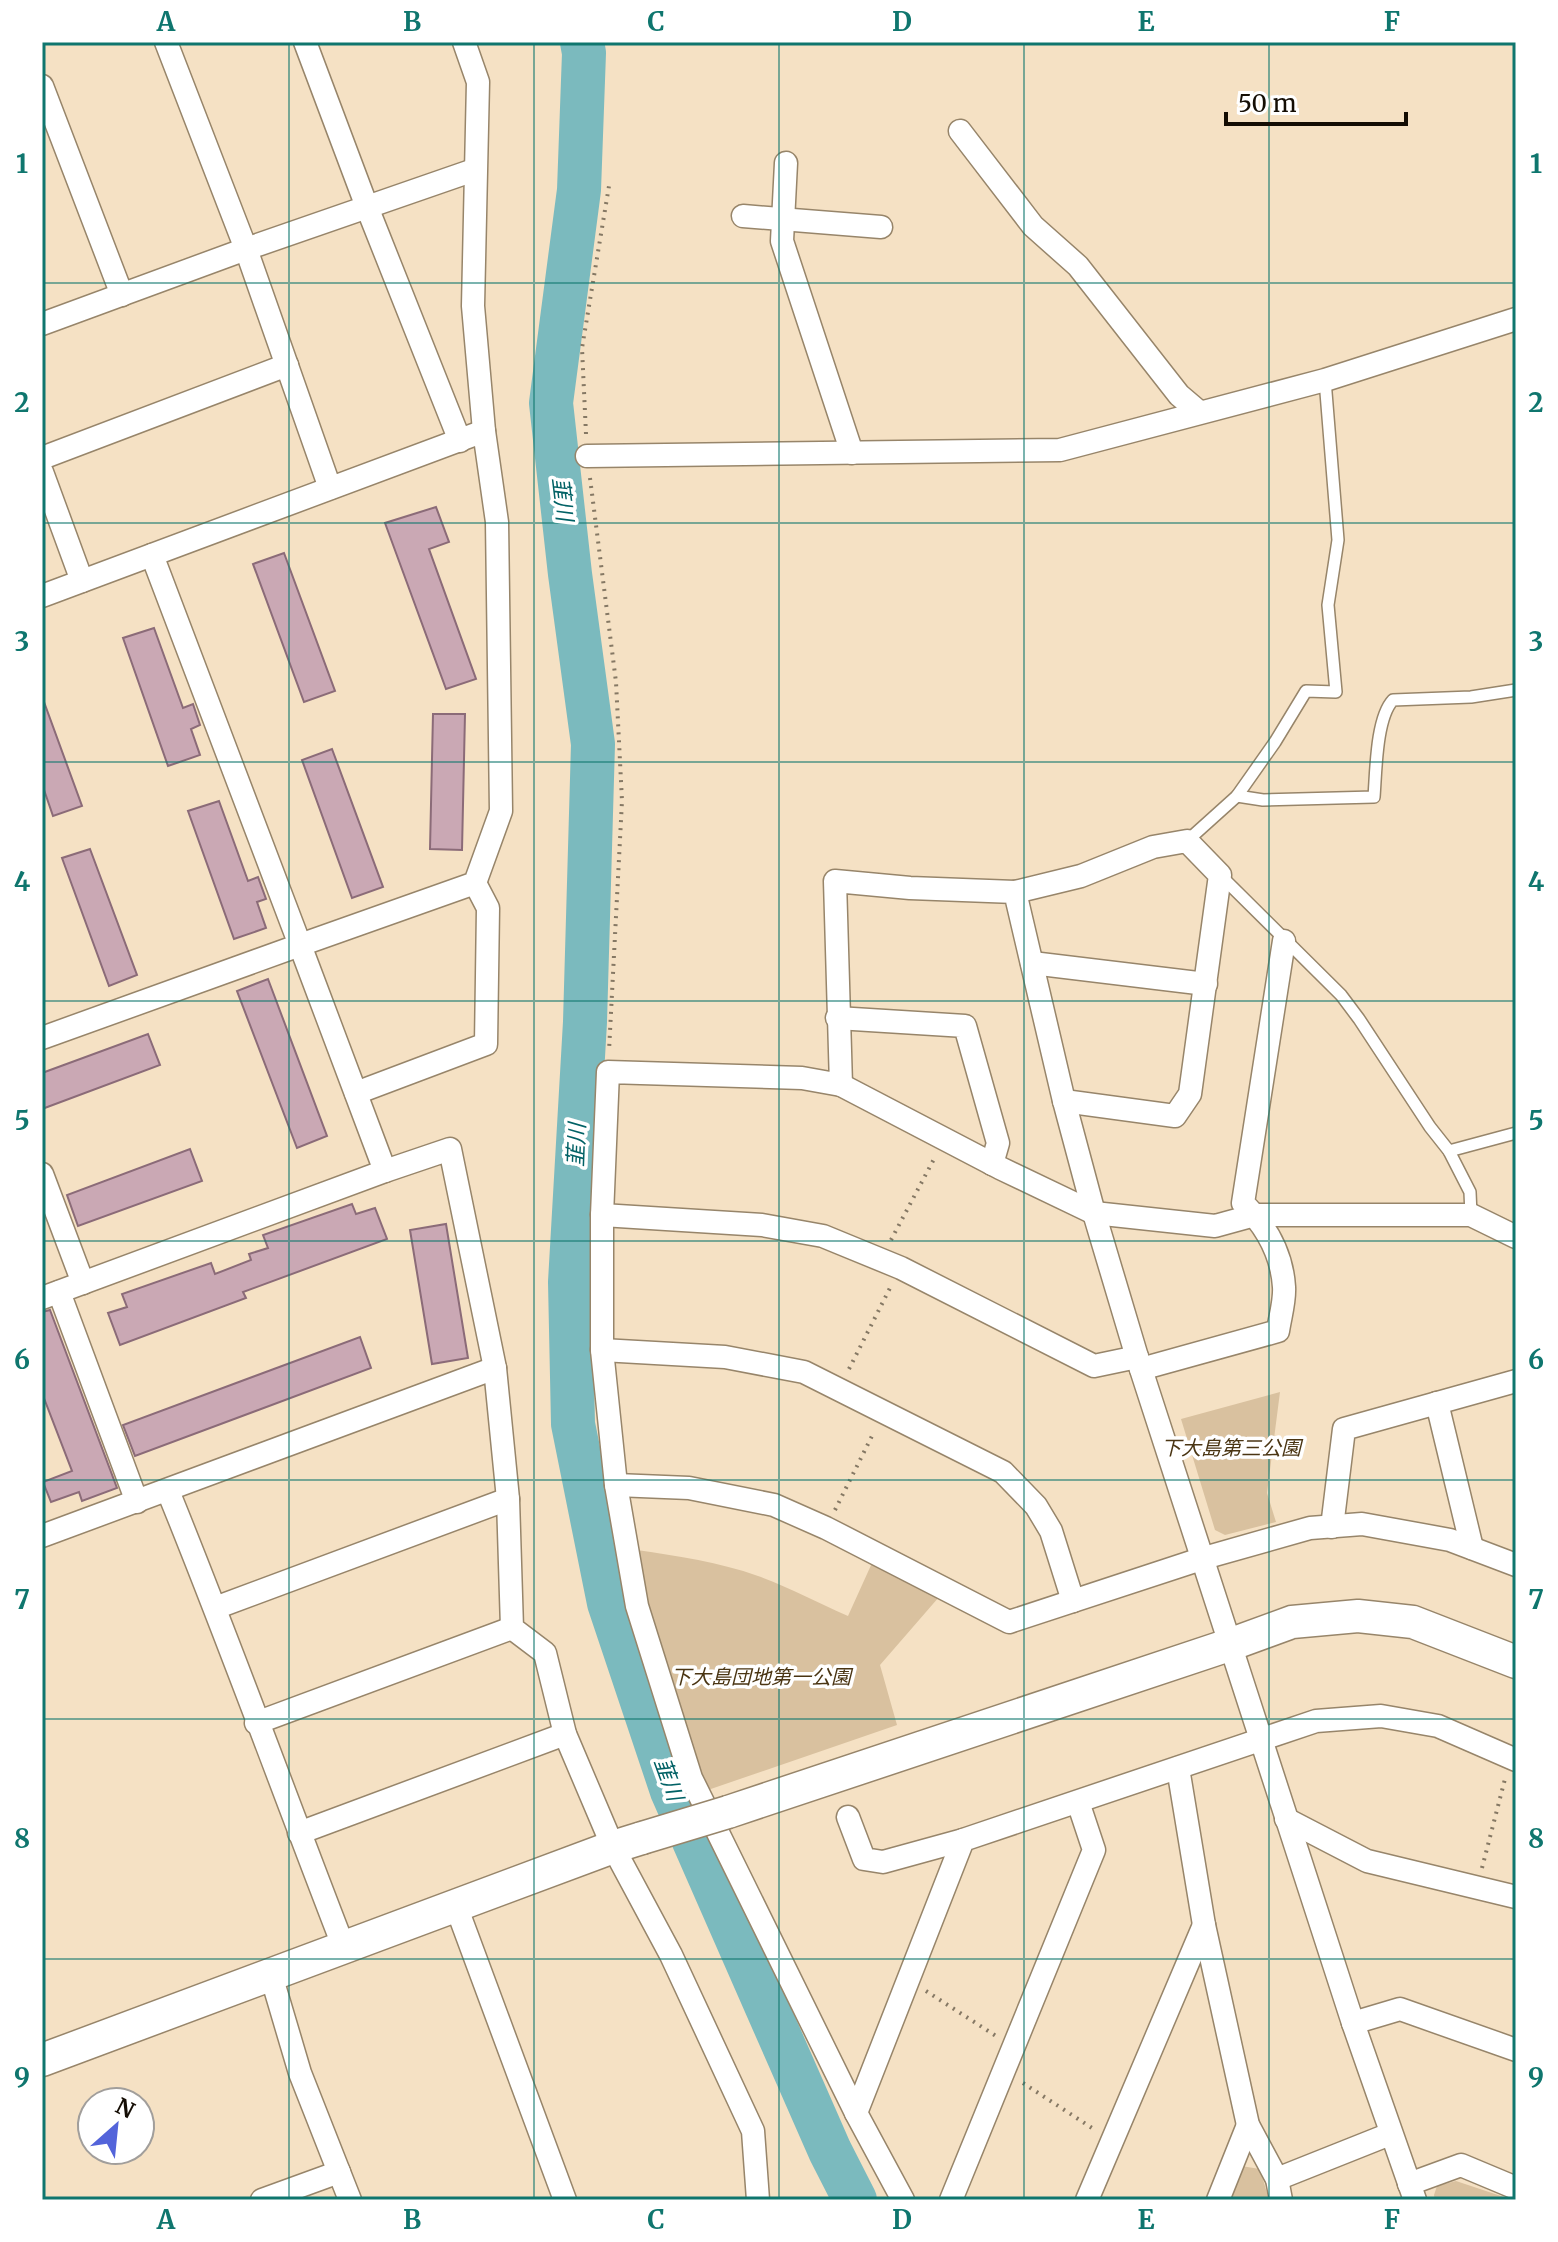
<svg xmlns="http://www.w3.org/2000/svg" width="1558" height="2242" viewBox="0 0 1558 2242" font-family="Merriweather,'Noto Sans JP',serif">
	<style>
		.green { fill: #d9c19f }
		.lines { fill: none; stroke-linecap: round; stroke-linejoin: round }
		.river { stroke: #7bbabe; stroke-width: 44 }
		.building { fill: #caa8b4; stroke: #8b6b78; stroke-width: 2 }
		.lane-casing { stroke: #97856a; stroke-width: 14 }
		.street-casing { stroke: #97856a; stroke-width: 25 }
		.secondary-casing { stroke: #97856a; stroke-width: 35 }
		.path { stroke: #857864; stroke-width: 4; stroke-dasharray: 2 6; stroke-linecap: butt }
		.lane { stroke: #fff; stroke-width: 11 }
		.street { stroke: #fff; stroke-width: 22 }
		.secondary { stroke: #fff; stroke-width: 32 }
		.secondary-bridge-casing { stroke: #97856a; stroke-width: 35; stroke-linecap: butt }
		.secondary-bridge { stroke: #fff; stroke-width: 32 }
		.grid { fill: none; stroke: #0f766e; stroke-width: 2; stroke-opacity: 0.55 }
		.labels { text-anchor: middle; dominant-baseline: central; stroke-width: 7; stroke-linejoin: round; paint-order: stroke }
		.park-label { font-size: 20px; font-style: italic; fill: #4a3513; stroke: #fff }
		.water-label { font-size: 22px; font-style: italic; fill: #016165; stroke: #fff }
		.neatline { fill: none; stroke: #0f766e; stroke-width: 3 }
		.grid-label { font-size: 26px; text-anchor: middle; font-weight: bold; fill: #0f766e }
	</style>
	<rect width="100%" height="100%" fill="#f5e1c4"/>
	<g class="green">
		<polygon points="1280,1392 1267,1493 1276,1522 1225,1535 1215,1530 1181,1419"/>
		<path d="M637 1550C678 1556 719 1562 758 1576 789 1587 818 1603 848 1616L872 1563 939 1597 880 1665 897 1725 705 1791 648 1619Z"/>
		<polygon points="1241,2166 1260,2169 1269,2200 1229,2200"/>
		<polygon points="1456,2181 1513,2200 1435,2200 1434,2195 1437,2186"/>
	</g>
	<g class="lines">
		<polyline class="river" points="582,42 584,53 579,190 551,403 570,574 593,744 585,1022 570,1282 573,1424 609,1603 672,1791 830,2151 855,2200"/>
	</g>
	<g class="building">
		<polygon points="436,507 449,542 429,549 476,679 446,689 385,523"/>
		<polygon points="284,553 335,691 304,702 253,564"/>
		<polygon points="154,628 183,708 193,704 200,725 191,729 200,755 168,766 123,638"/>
		<polygon points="42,702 44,702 82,806 53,816 42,784"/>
		<polygon points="433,714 465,714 462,850 430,849"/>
		<polygon points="332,749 383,887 352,898 302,760"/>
		<polygon points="219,801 248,881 258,877 266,899 257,902 266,928 234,939 188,811"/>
		<polygon points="90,849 137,975 109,986 62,858"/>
		<polygon points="268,979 327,1136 297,1148 237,991"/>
		<polygon points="148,1034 160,1065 42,1109 42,1073"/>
		<polygon points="190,1149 202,1181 78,1226 67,1195"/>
		<polygon points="352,1204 356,1214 375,1208 387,1239 243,1292 246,1298 120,1345 108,1313 127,1307 122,1294 211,1263 215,1274 251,1260 249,1254 268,1248 263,1235"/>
		<polygon points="446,1224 468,1358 432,1364 410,1230"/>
		<polygon points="50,1310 117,1488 82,1501 79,1492 51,1502 43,1482 72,1471 42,1393 42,1312"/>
		<polygon points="360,1337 371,1368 135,1456 123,1425"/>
	</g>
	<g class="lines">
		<g class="lane-casing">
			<g id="lane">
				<path d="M1237 796 1263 800 1374 797C1376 772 1376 718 1393 700L1471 697 1516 690"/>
				<polyline points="1187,841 1237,796 1275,742 1306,691 1336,692 1328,605 1338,540 1325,380"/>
				<polyline points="1221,876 1341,995 1359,1019 1430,1127 1449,1151 1470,1192 1471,1215"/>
				<polyline points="1449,1151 1516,1133"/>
			</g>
		</g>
		<g class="street-casing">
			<g id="street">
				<polyline points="166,42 246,249 330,488"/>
				<polyline points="305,42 367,207 460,441"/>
				<polyline points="42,86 122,295"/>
				<polyline points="960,131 1033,226 1078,266 1179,395 1199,412"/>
				<polyline points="786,163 782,241 852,453"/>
				<polyline points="743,216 881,227"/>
				<polyline points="42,324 246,249 474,170"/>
				<polyline points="587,456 1060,450 1325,380 1516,319"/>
				<polyline points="42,458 287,365"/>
				<polyline points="42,472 82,581"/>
				<polyline points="42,596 484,431"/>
				<polyline points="1015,892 1081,876 1153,847 1187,841 1220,875 1190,1094 1175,1116 1064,1101"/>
				<polyline points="1032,963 1206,984"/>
				<polyline points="837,1018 965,1026 998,1143 992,1164"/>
				<polyline points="42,1038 300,945 152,555"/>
				<polyline points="841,1085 1000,1168 1094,1213 1215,1226 1255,1215 1471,1215 1516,1237"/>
				<polyline points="356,1093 486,1044 488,908 475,883"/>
				<polyline points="385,1171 450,1149 495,1368"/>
				<polyline points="42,1174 83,1283"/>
				<polyline points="602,1215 762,1225 823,1236 901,1268 1094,1366 1137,1357"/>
				<polyline points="59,1292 137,1502"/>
				<polyline points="42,1298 385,1171 300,945 475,883 501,811 497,522 484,431 473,306 478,82 464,42"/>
				<polyline points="602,1350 725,1357 804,1372 1003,1472 1036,1506 1051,1531 1073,1601"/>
				<path d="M1141 1369 1278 1331C1280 1317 1285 1301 1284 1287 1282 1254 1266 1226 1243 1203L1284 941"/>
				<polyline points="1437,1403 1472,1548"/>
				<polyline points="616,1485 689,1488 774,1505 826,1528 1009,1622 1204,1558 1310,1528 1362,1524 1450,1540 1516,1565"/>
				<path d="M168 1491C230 1643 285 1796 344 1948"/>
				<polyline points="1332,1527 1344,1429 1516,1381"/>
				<polyline points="42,1536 495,1368 508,1499 512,1628 545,1653 565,1734 613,1847 671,1955 753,2131 758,2200"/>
				<polyline points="215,1608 508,1499"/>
				<polyline points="256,1723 512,1628"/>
				<polyline points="1178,1768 1204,1925 1248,2125 1277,2179 1281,2200"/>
				<polyline points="848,1817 864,1859 883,1862 963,1840"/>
				<polyline points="1286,1819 1367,1861 1516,1897"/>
				<polyline points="299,1833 565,1734"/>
				<polyline points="456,1906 565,2200"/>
				<polyline points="271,1975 300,2073 350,2200"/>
				<polyline points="1353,2023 1400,2009 1516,2050"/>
				<polyline points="856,2113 963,1840 1316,1721 1381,1716 1438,1726 1516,1760"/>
				<polyline points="1277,2179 1390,2134"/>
				<polyline points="1409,2184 1461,2165 1516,2188"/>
				<polyline points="262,2200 339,2172"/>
				<polyline points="903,2200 856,2113 691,1778 637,1606 616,1485 602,1350 602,1215 608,1072 802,1078 841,1085 835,881 910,888 1015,892 1064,1101 1094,1213 1137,1357 1353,2023 1415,2200"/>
				<polyline points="951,2200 1094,1850 1078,1802"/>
				<polyline points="1087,2200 1204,1925"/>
				<polyline points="1218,2200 1248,2125"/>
			</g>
		</g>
		<g class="secondary-casing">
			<g id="secondary">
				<polyline points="728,1812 1229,1645 1292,1622 1358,1616 1413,1622 1516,1662"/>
				<polyline points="42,2060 613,1847 642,1838"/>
			</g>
		</g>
		<g class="path">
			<polyline points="586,434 582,348 609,186"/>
			<polyline points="590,478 616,682 622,801 609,1051"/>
			<polyline points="891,1240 934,1159"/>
			<polyline points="849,1369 890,1288"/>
			<polyline points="835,1510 874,1432"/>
			<polyline points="1482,1868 1505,1779"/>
			<polyline points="926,1991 996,2036"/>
			<polyline points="1023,2083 1092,2128"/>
		</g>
		<use href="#lane" class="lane"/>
		<use href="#street" class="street"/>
		<use href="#secondary" class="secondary"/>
		<g class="secondary-bridge-casing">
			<polyline id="secondary-bridge" points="642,1838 728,1812"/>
		</g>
		<use href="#secondary-bridge" class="secondary-bridge"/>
	</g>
	<path class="grid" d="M289 42V2200M534 42V2200M779 42V2200M1024 42V2200M1269 42V2200M42 283H1516M42 523H1516M42 762H1516M42 1001H1516M42 1241H1516M42 1480H1516M42 1719H1516M42 1959H1516"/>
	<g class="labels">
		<g class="park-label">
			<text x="1231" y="1447">下大島第三公園</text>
			<text x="761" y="1676">下大島団地第一公園</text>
		</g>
		<g class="water-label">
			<text transform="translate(563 499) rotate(83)">韮川</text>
			<text transform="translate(576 1145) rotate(-88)">韮川</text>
			<text transform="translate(669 1779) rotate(70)">韮川</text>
		</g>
	</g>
	<rect width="1558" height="2242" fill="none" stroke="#ffffff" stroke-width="88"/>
	<g transform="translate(116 2126) rotate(27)"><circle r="38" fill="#ffffff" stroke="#a19e9b" stroke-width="2"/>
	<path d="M0-6L14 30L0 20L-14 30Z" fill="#5364da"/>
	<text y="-12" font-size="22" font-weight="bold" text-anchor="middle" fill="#140d04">N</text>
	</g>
	<path d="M1226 112v12h180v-12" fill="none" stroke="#140d04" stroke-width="4"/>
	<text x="1238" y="112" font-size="24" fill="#140d04" stroke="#ffffff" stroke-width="6" paint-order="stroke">50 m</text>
	<rect x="44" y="44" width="1470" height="2154" class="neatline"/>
	<g class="grid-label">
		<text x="166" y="31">A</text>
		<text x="412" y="31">B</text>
		<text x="656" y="31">C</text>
		<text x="902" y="31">D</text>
		<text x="1146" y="31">E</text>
		<text x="1392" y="31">F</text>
		<text x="22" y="173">1</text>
		<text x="1536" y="173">1</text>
		<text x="22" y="412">2</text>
		<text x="1536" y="412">2</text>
		<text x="22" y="651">3</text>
		<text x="1536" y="651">3</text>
		<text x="22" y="891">4</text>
		<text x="1536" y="891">4</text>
		<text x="22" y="1130">5</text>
		<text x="1536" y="1130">5</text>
		<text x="22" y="1369">6</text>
		<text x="1536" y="1369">6</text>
		<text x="22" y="1609">7</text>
		<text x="1536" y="1609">7</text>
		<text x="22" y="1848">8</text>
		<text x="1536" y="1848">8</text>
		<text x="22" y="2087">9</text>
		<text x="1536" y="2087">9</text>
		<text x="166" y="2229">A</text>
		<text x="412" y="2229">B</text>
		<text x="656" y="2229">C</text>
		<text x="902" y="2229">D</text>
		<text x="1146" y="2229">E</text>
		<text x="1392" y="2229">F</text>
	</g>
</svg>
